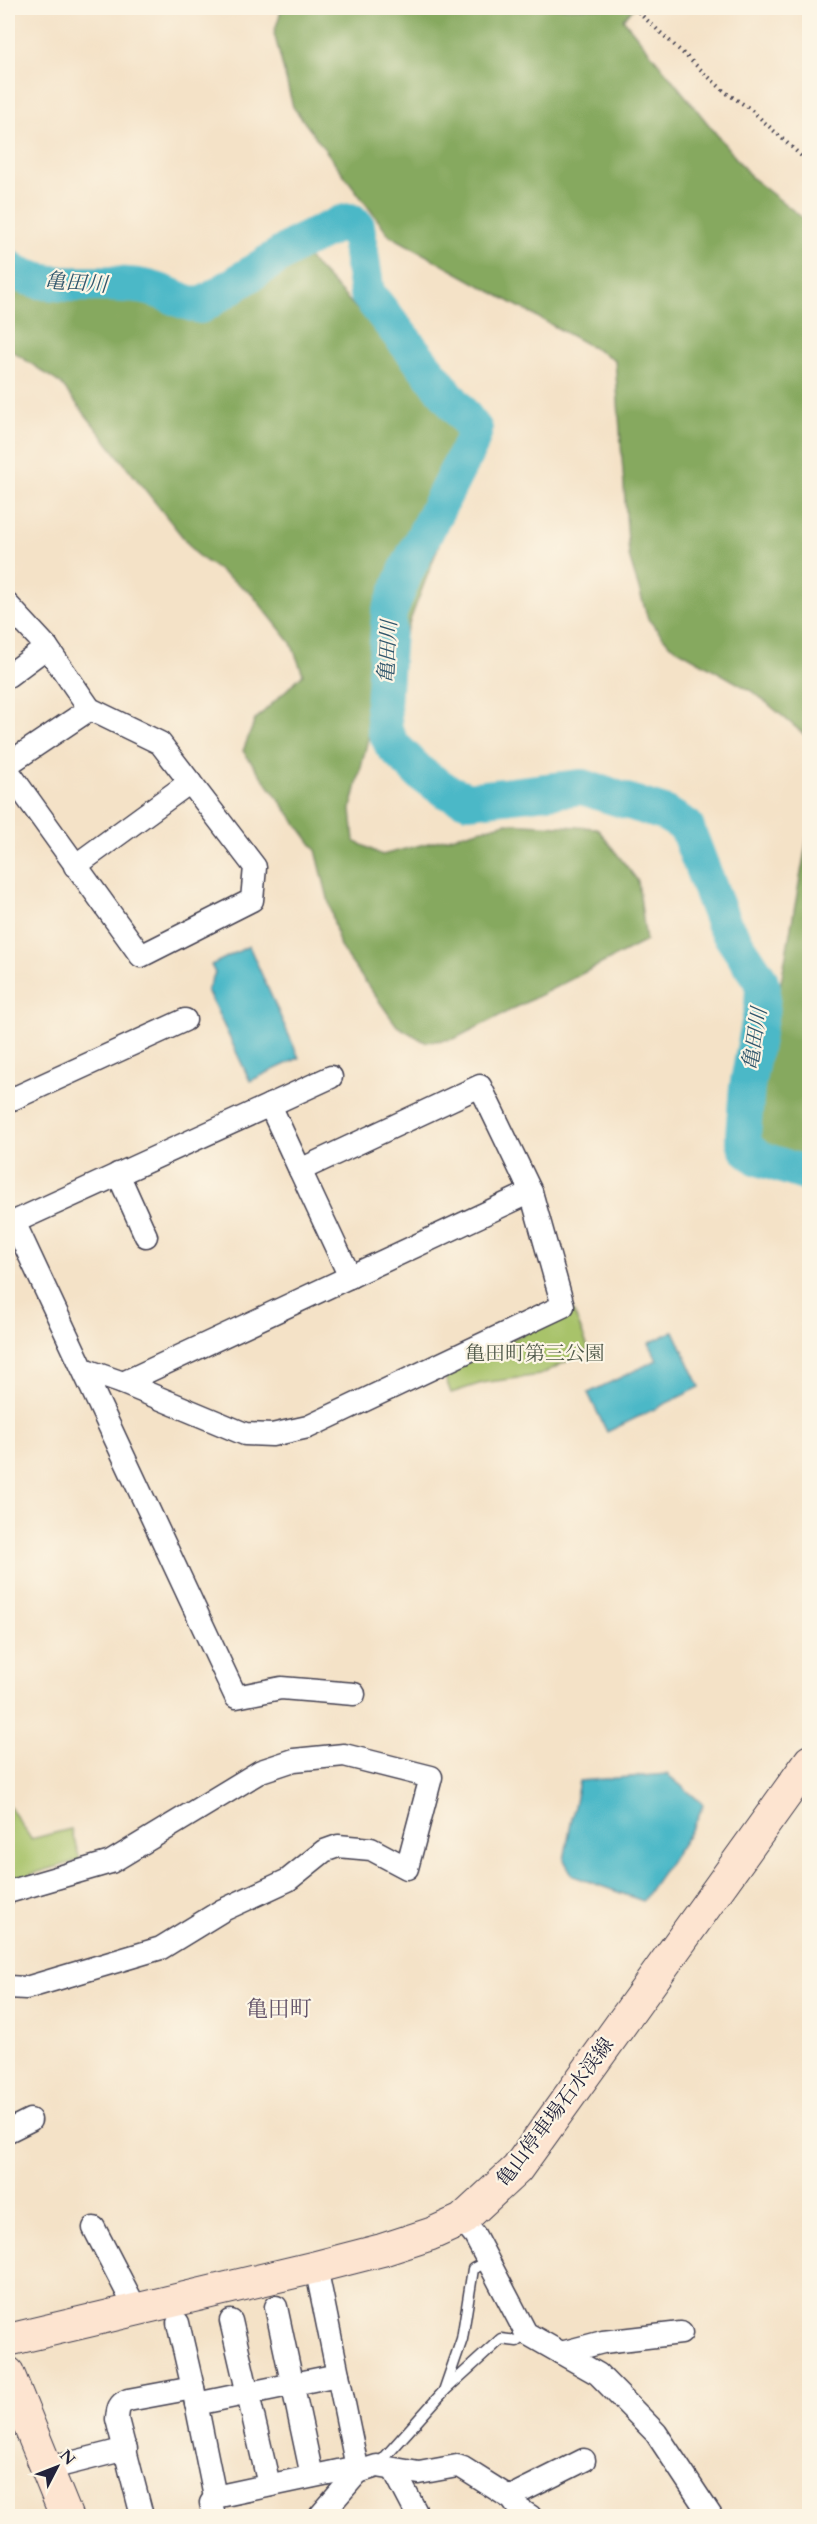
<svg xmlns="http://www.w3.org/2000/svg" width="817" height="2524" viewBox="0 0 817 2524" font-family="Cardo,'Noto Serif JP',serif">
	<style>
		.green { fill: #a8c36a; stroke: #657252; stroke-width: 1.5 }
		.forest { fill: #86a95e; stroke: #54664c; stroke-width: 1.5 }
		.water { fill: #4bb8c7; stroke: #366d81; stroke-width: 1.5 }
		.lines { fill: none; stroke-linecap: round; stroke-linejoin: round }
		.river { stroke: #4bb8c7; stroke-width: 36 }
		.lane-casing { stroke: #423f50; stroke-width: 13 }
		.street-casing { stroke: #423f50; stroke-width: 25 }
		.secondary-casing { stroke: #423f50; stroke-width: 34 }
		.path { stroke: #423f50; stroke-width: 4; stroke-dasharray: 1.5 4.5; stroke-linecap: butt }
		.lane { stroke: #fff; stroke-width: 10 }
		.street { stroke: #fff; stroke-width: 22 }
		.secondary { stroke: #fde4d0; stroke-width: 32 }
		.labels { text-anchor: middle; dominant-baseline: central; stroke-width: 4.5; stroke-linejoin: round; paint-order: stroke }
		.park-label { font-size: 20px; fill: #515a4b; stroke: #fcf5e5 }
		.street-label { font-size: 20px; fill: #22223b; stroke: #fcf5e5 }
		.water-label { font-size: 21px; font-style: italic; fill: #30566c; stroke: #fcf5e5 }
		.quarter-label { font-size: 22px; fill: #64546a; stroke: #fcf5e5 }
	</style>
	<rect width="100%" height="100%" fill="#fcf5e5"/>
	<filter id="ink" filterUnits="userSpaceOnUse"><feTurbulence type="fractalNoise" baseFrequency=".0167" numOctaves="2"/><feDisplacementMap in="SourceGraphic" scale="12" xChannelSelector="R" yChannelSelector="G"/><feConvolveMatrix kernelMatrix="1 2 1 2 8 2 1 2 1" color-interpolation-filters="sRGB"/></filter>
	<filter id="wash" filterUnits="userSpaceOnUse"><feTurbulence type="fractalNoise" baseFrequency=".008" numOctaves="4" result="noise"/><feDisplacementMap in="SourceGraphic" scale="24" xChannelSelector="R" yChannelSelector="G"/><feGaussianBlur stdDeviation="1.35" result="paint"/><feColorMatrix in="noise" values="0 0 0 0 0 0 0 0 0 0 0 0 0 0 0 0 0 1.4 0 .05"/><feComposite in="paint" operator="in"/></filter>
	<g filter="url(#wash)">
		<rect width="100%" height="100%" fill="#f4e2c7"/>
		<g class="green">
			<polygon points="573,1310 589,1350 540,1375 482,1383 451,1393 443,1372"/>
			<polygon points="8,1807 10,1807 31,1839 71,1829 80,1860 8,1881"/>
		</g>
		<g class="forest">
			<polygon points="282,8 634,8 623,19 752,178 809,223 809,742 806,736 755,693 670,645 648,619 629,556 615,360 389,235 293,107 274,33"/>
			<polygon points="307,257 480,437 373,718 351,809 354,841 382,855 506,823 597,828 638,881 646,941 454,1039 425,1042 397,1026 340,947 316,850 243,751 255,720 303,674 291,643 251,593 197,555 61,384 8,348 8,260 186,297"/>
			<polygon points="809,829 809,1195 790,1183 748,1134 739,1104 781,982"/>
		</g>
		<g class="water">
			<polygon points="249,946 299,1058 250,1081 207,990 215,973 211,965"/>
			<polygon points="674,1331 700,1387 607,1432 588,1393 657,1360 649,1343"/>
			<path d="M667 1774 703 1804C694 1835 660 1871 643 1901L573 1876 564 1860 579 1781Z"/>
		</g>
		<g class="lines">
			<path class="river" d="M8 267C44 295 105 278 149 288 167 292 182 303 201 306L297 244 341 223 350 221 357 226 367 293 475 430 470 445 406 571 389 613 383 706 385 730 392 745 421 774 448 792 468 800 582 787 664 813 686 826 724 925 760 979 763 988 762 1007 747 1087 743 1136 746 1148 758 1158 810 1175"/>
		</g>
	</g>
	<g filter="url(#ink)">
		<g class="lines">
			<g class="lane-casing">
				<g id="lane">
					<polyline points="444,2391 462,2339 473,2269 488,2261"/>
					<polyline points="377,2466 444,2391 501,2339 517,2341 526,2333"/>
				</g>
			</g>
			<g class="street-casing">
				<g id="street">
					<polyline points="8,605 47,647 90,709 160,743 255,867 252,900 141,956 8,771"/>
					<polyline points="8,676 47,647"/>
					<polyline points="8,764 90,709"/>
					<polyline points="75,866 190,782"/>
					<polyline points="8,1101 185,1020"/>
					<polyline points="270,1105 331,1077"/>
					<polyline points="300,1170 350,1277"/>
					<polyline points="118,1174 146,1236"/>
					<polyline points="83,1369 123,1383 245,1434 272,1435 308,1427 563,1306 531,1192 480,1086 300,1170 270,1105 14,1222 236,1697 281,1688 354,1694"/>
					<polyline points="123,1383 531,1192"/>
					<polyline points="8,1892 111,1862 261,1771 294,1760 344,1755 431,1777 407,1868 371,1849 338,1846 324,1851 288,1880 223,1910 161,1948 26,1988 8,1987"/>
					<polyline points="8,2131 30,2120"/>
					<polyline points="462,2220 475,2236 526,2333 598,2374 656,2433 711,2516"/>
					<polyline points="94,2228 137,2311"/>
					<polyline points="316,2267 358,2472 320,2516"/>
					<polyline points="276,2307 312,2476"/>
					<polyline points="231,2321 269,2485"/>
					<polyline points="178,2323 193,2388"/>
					<polyline points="561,2353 603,2342 681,2333"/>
					<polyline points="196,2404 338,2375"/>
					<polyline points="47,2469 126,2449"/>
					<polyline points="394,2470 418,2516"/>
					<polyline points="358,2472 377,2466 419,2473 457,2466 463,2468 512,2499 519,2509 530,2516"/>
					<polyline points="512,2499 520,2492 584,2460"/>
					<path d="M142 2516 117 2419C118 2409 118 2404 128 2400L193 2388 215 2497 357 2467"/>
					<polyline points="214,2516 211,2503 215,2497"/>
				</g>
			</g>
			<g class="secondary-casing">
				<g id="secondary">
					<polyline points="8,2340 316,2267 382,2250 431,2234 462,2220 517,2169 810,1761"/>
					<polyline points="8,2373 66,2516"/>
				</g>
			</g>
			<polyline class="path" points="634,8 725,92 749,108 810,164"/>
			<use href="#lane" class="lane"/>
			<use href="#street" class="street"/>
			<use href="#secondary" class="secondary"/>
		</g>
	</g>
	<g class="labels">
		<g class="park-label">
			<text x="535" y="1353">亀田町第三公園</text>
		</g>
		<g class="street-label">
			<text transform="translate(555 2112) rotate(-53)">亀山停車場石水渓線</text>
		</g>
		<g class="water-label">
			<text transform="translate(76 283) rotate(4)">亀田川</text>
			<text transform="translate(388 652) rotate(-87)">亀田川</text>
			<text transform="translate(755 1039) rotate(-81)">亀田川</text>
		</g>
		<g class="quarter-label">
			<text x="279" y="2009">亀田町</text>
		</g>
	</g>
	<rect width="817" height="2524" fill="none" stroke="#fcf5e5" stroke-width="30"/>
	<g transform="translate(57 2467) rotate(48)" stroke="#fcf5e5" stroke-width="4.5" paint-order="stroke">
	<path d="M0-4.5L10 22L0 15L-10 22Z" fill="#22223b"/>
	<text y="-9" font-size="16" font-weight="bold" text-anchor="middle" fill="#22223b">N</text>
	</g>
</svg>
